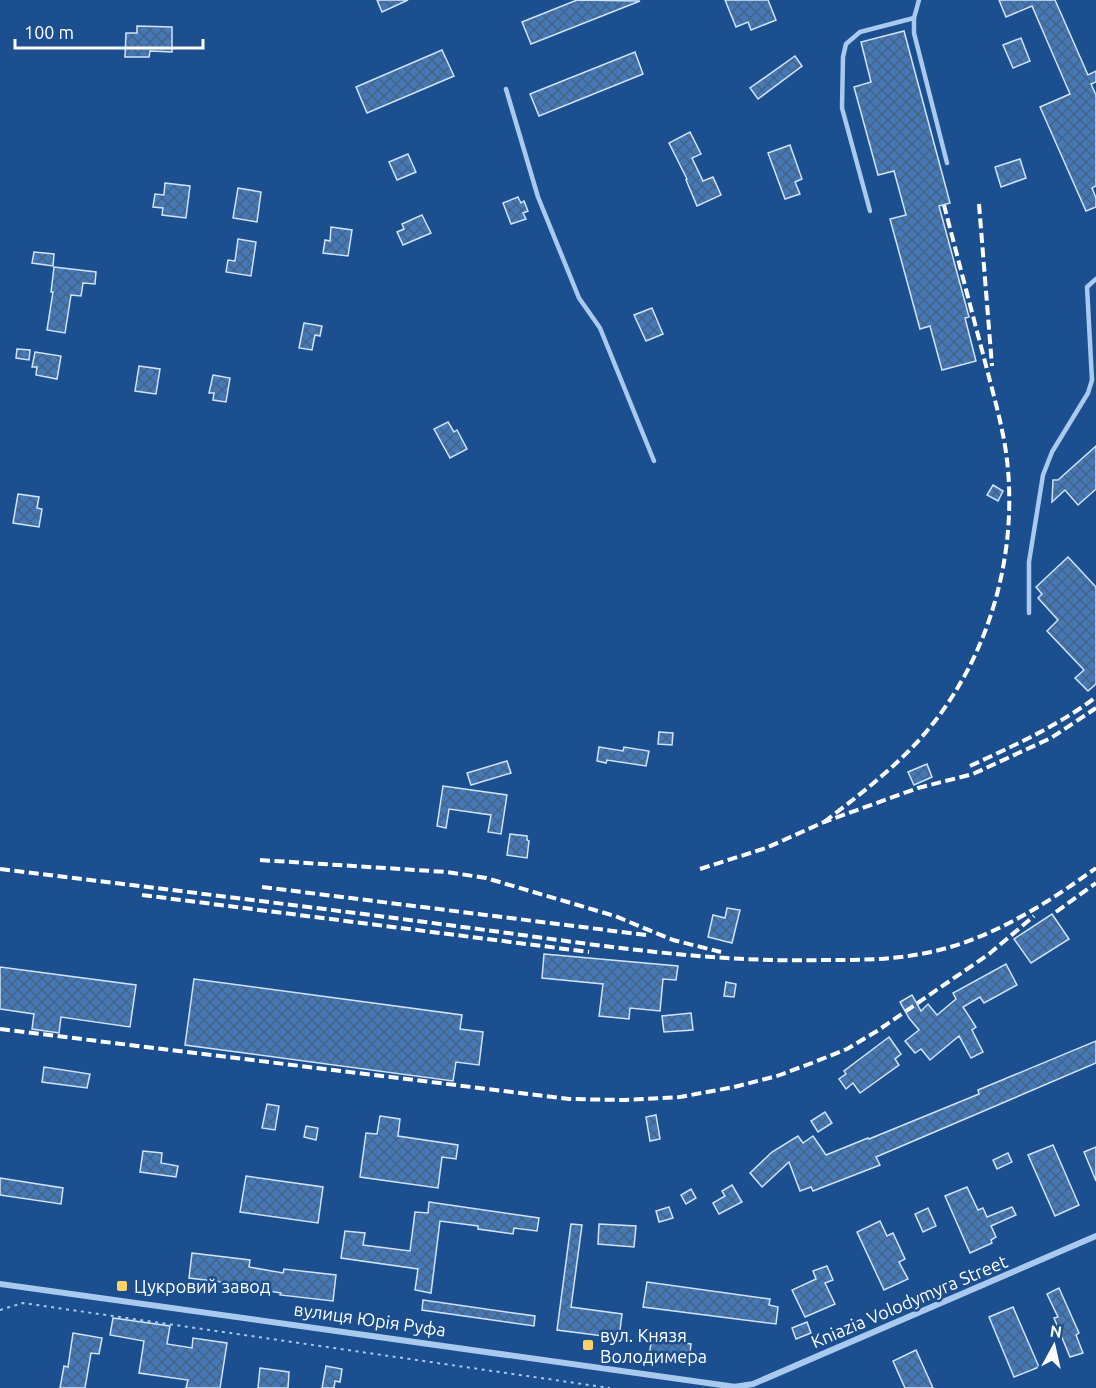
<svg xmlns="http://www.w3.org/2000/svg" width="1096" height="1388" viewBox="0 0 1096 1388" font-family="Ubuntu,sans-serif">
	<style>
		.building { fill: url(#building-cross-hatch); stroke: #cfe3fa; stroke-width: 1.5 }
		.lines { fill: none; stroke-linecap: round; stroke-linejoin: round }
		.path { stroke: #a9c9ee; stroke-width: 2; stroke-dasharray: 3 4.5; stroke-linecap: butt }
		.lane { stroke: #a9c9ee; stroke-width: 4.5 }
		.street { stroke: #a9c9ee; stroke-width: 6 }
		.rail { stroke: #fff; stroke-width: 4; stroke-dasharray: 10 4.5; stroke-linecap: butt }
		.poi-dot { fill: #ffd166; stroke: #1b4f8f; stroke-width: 2 }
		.labels { text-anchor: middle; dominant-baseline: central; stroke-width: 5; stroke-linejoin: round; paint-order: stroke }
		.poi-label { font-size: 18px; fill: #fff; stroke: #1b4f8f; text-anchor: start }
		.street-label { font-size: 18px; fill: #fff; stroke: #1b4f8f }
	</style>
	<defs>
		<pattern id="building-cross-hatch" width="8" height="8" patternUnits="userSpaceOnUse" patternTransform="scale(1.5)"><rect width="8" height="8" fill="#4478b7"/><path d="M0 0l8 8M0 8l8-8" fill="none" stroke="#486282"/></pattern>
	</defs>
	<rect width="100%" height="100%" fill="#1b4f8f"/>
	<g class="building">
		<polygon points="377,0 408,0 382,12"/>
		<polygon points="577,0 640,1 531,44 522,22"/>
		<polygon points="725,0 768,0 776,20 751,30 748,22 736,27"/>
		<polygon points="999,0 1055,0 1088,75 1096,71 1096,82 1091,84 1096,95 1096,186 1092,188 1096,198 1096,207 1086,211 1040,107 1070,94 1032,6 1006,17"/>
		<polygon points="137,26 172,27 172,52 150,51 149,57 125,57 126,33 137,33"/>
		<polygon points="904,31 950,203 939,206 969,317 965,318 976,361 942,370 930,326 920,329 890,219 906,215 894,171 878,175 854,87 871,82 861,42"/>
		<polygon points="1021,38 1030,61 1013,68 1003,45"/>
		<polygon points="442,50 454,76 367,113 356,87"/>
		<polygon points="635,52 643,74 539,116 530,94"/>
		<polygon points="795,56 802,66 758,99 750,88"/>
		<polygon points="690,132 701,154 692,158 703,181 713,177 721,195 697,206 686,180 687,179 669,143"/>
		<polygon points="790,145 802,179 795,182 800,194 785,199 768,153"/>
		<polygon points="408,154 416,172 397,180 389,162"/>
		<polygon points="1020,159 1026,178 1001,187 995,167"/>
		<polygon points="165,183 190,186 186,218 162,215 163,208 153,207 155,194 164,195"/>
		<polygon points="238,188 261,192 257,222 233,218"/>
		<polygon points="518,197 521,203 524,201 528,211 523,213 526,219 511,224 503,203"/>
		<polygon points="422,215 431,233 403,245 397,232 404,229 402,224"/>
		<polygon points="331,227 352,230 348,256 323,253 325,240 330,241"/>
		<polygon points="238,239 256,242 251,276 226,272 228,260 235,261"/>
		<polygon points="34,252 54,254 53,266 32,263"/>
		<polygon points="54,267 96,272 95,284 83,283 81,296 71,295 65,333 47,330 53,292 51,292"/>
		<polygon points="652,308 663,334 646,341 634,315"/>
		<polygon points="304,323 322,326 320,336 315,335 312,350 299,348"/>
		<polygon points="17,349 30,350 29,360 16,358"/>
		<polygon points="35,352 61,356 57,379 36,375 37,367 32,367"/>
		<polygon points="139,366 160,369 156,394 135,391"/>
		<polygon points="213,375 230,378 226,402 213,400 214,393 209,393"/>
		<polygon points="448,422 454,432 457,430 467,449 450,458 434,429"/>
		<polygon points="1096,446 1096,489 1078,505 1065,490 1052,502 1053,480 1058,480"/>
		<polygon points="993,485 1003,491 998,501 987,495"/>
		<polygon points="18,494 39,497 37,508 42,509 39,527 13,523"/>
		<polygon points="1068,557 1096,587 1096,684 1088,691 1075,678 1084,670 1047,631 1058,620 1038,598 1042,594 1036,587"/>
		<polygon points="659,732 673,733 672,745 658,744"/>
		<polygon points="599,747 623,751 624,747 649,751 646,766 607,760 606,763 597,761"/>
		<polygon points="507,761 511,773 471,785 467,773"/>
		<polygon points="927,764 932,777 914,785 908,772"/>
		<polygon points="443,786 507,795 501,834 488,832 491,815 449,809 446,828 437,826"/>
		<polygon points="510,834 527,836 527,840 529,841 527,858 507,855"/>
		<polygon points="727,908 740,910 732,943 708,937 713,915 725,918"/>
		<polygon points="1052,914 1069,939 1031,963 1014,939"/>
		<polygon points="544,954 678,966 676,980 663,979 660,1011 630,1008 629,1019 599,1016 603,984 542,978"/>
		<polygon points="1006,964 1017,985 984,1003 980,997 963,1007 976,1027 972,1030 983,1052 971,1058 959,1036 930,1060 921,1049 915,1053 905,1041 919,1030 909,1018 900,1002 912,995 921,1011 928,1004 937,1015 956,999 953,993"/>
		<polygon points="0,967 136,985 130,1027 61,1017 59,1033 32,1029 34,1014 0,1009"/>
		<polygon points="194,979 462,1015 460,1029 483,1032 479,1065 456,1062 453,1081 185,1045"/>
		<polygon points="726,982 736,984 734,997 724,996"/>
		<polygon points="691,1013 693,1030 664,1032 662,1016"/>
		<polygon points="889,1037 901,1054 895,1059 899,1065 860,1093 853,1083 846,1089 839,1079 846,1074 844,1071"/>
		<polygon points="1096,1041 1096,1063 876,1157 880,1165 813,1191 811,1187 800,1191 789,1162 762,1187 750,1173 772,1152 798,1136 803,1143 813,1136 826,1155 868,1138 869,1139 979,1094 978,1090"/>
		<polygon points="44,1067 90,1074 87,1088 42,1082"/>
		<polygon points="267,1104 279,1106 275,1130 262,1128"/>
		<polygon points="825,1112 832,1123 818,1132 811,1121"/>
		<polygon points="656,1115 660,1139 650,1141 646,1117"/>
		<polygon points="380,1116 400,1119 398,1136 458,1145 456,1159 442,1157 438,1188 360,1177 366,1133 377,1134"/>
		<polygon points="306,1126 318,1128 316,1140 304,1137"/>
		<polygon points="1053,1145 1079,1205 1055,1216 1028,1155"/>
		<polygon points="1096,1147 1096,1181 1084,1152"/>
		<polygon points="143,1151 162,1153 161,1163 178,1166 176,1177 140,1172"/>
		<polygon points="1008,1153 1012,1162 997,1169 993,1160"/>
		<polygon points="246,1176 323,1187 318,1223 240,1212"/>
		<polygon points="0,1178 63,1188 61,1204 0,1195"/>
		<polygon points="732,1185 742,1202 719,1214 713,1203 725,1196 722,1191"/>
		<polygon points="967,1187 978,1210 983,1208 987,1217 1012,1207 1016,1215 991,1226 996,1237 991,1240 992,1243 970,1253 945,1196"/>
		<polygon points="691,1189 696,1198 686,1204 681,1195"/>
		<polygon points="429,1202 539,1218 537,1231 514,1228 513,1234 478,1229 478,1226 440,1221 431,1293 415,1290 418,1269 341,1258 345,1231 365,1233 363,1245 410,1251 415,1212 428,1213"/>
		<polygon points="669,1207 673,1218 659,1222 656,1211"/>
		<polygon points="928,1208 936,1226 923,1232 915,1214"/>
		<polygon points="880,1221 887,1236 893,1233 905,1259 899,1262 908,1279 884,1290 857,1232"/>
		<polygon points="571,1224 582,1225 571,1307 622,1314 619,1338 557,1330"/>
		<polygon points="599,1224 636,1226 634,1247 598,1244"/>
		<polygon points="192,1253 250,1260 249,1267 283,1273 284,1269 336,1275 333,1301 280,1295 281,1293 257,1289 257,1286 189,1278"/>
		<polygon points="827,1266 833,1280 825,1283 835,1304 805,1317 792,1290 816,1279 813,1271"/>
		<polygon points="647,1282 770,1299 769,1305 778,1307 776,1324 643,1307"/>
		<polygon points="1059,1288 1079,1333 1076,1335 1083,1353 1070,1357 1054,1318 1058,1317 1047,1294"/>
		<polygon points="423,1300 535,1316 534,1326 422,1310"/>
		<polygon points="1013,1307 1039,1367 1014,1377 989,1317"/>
		<polygon points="113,1318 170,1326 167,1344 192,1348 193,1338 227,1343 220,1388 186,1388 188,1380 139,1373 144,1341 110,1335"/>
		<polygon points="807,1322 811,1333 796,1339 792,1328"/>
		<polygon points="73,1333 102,1338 99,1354 91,1353 85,1388 60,1388 64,1366 68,1367"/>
		<polygon points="652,1338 691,1344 689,1361 649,1355"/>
		<polygon points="916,1350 933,1388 905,1388 893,1361"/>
		<polygon points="326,1366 342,1369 340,1382 335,1381 334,1388 322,1388"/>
		<polygon points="260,1368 289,1372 288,1388 258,1388"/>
	</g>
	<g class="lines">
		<polyline class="path" points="0,1310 23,1303 610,1388"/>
		<g class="lane">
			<polyline points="919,0 914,18 914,33 947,163"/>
			<polyline points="506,89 538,197 579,298 600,328 654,461"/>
			<polyline points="870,211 842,108 843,57 846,44 860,32 914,18"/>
			<polyline points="1029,613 1029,562 1043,475 1052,452 1088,393 1092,380 1087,287 1096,279"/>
		</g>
		<g class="street">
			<polyline points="0,1284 736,1387"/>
			<polyline points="734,1387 753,1384 1096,1236"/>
		</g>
		<g class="rail">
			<polyline points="979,204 992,366"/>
			<path d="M970 766C1013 746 1058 726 1096 697"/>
			<path d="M824 822C857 797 892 770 920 739 989 662 1020 553 1006 452 1001 419 991 386 983 354 970 305 957 255 944 205"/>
			<polyline points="260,860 447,872 486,878 615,916 673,940 721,952"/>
			<path d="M0 869C164 889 329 909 493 931 603 946 713 963 824 960 858 960 892 960 926 953 988 941 1045 905 1096 868"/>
			<polyline points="700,869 766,848 824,822 918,788 973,774 1051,738 1096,708"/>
			<polyline points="262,887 646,935"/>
			<polyline points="142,895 589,952"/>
			<polyline points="1056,912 1096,883"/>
			<polyline points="0,1029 569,1099 625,1100 680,1097 734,1087 777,1076 812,1063 847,1049 877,1031 989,954 1034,916"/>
		</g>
	</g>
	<g class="poi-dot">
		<rect x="116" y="1280" width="12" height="12" rx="3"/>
		<rect x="582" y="1339" width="12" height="12" rx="3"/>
	</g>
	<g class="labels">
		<g class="poi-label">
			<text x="134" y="1286">Цукровий завод</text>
			<text x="600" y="1335">вул. Князя<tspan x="600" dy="21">Володимера</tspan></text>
		</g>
		<g class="street-label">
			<text transform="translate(909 1301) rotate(-23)">Kniazia Volodymyra Street</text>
			<text transform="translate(370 1319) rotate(8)">вулиця Юрія Руфа</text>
		</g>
	</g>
	<g transform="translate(1054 1346) rotate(8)" stroke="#1b4f8f" stroke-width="4.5" paint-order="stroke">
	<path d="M0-4.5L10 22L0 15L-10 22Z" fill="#ffffff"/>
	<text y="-9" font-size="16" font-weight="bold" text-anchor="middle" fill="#ffffff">N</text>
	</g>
	<path d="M15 39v9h188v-9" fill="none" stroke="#ffffff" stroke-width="3"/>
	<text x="24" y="39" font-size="18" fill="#ffffff" stroke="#1b4f8f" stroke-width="4.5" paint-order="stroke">100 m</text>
</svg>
